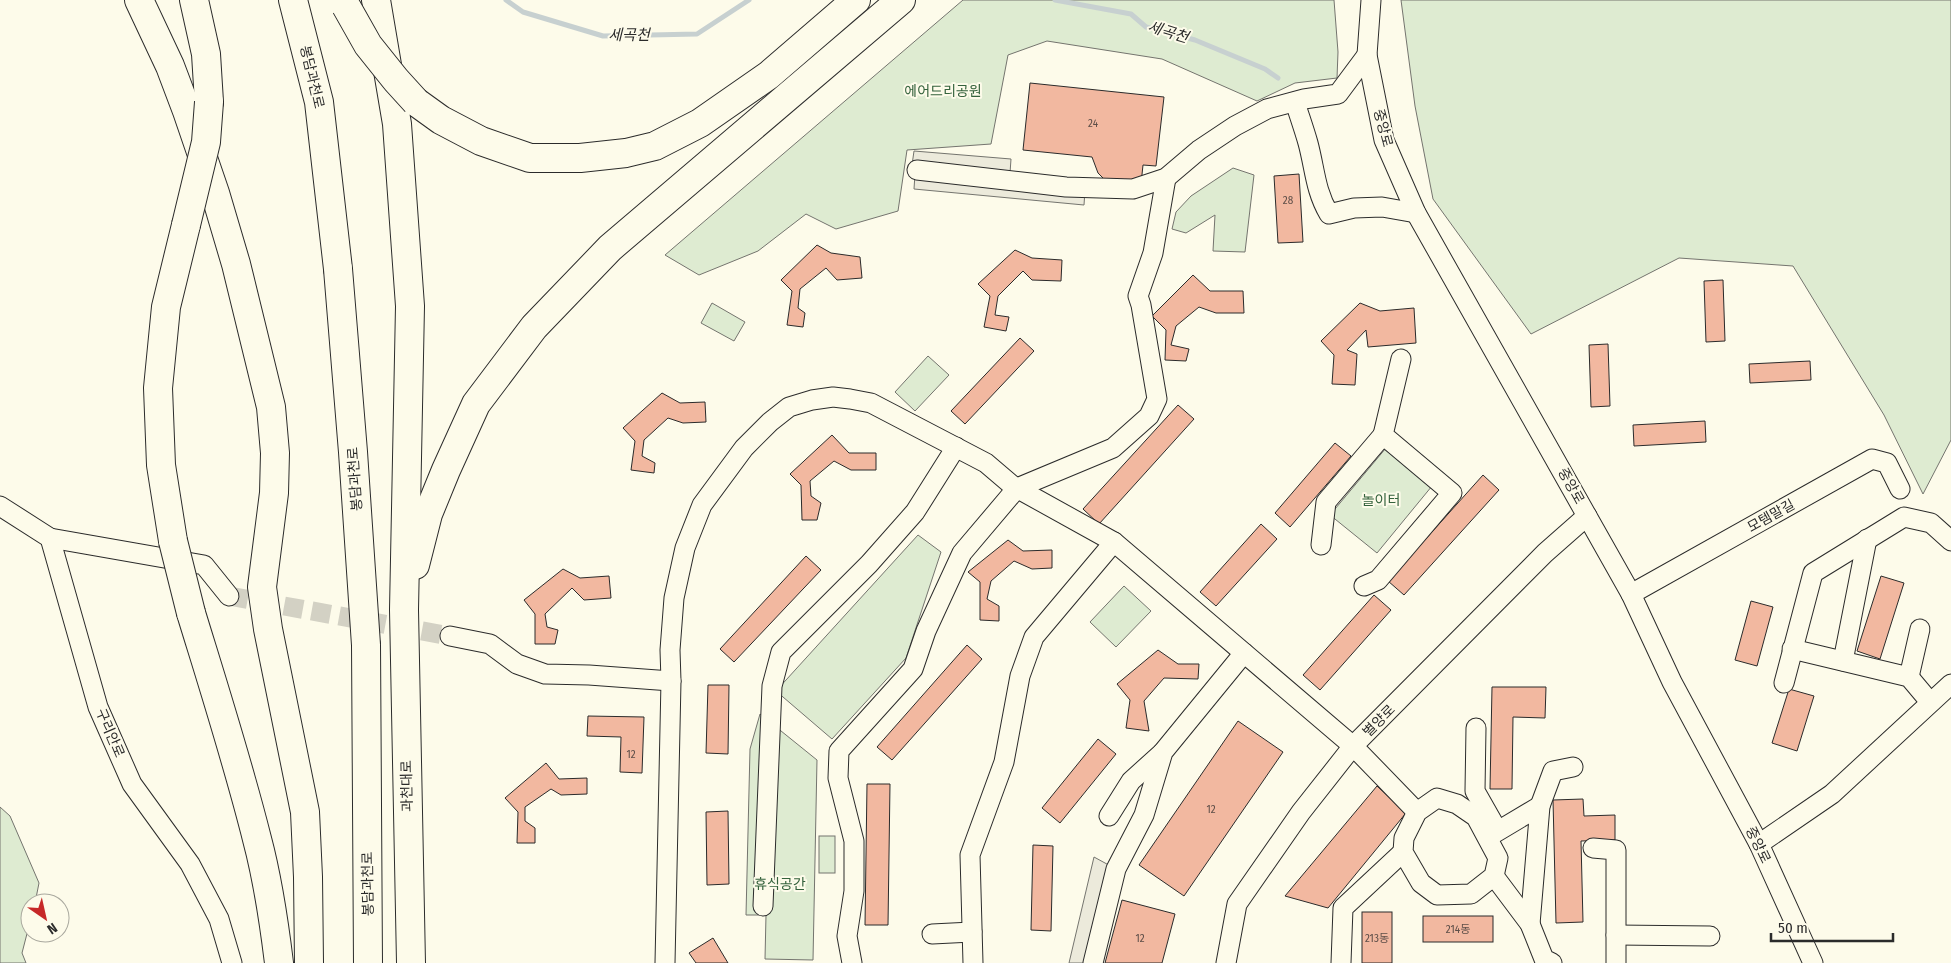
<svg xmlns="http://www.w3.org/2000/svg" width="1951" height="963" viewBox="0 0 1951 963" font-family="'Fira Sans Condensed','Noto Sans KR',sans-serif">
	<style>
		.green { fill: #deebd1; stroke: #74746e }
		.parking { fill: #eceadb; stroke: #74746e }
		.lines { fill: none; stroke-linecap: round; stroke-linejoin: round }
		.stream { stroke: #c7d0d0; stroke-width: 5 }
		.building { fill: #f2b8a0; stroke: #2b2b2b }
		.minor-tunnel { stroke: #d3d1c4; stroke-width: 19; stroke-dasharray: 19 9; stroke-linecap: butt }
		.minor-casing { stroke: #2b2b2b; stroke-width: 21 }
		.highway-casing { stroke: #2b2b2b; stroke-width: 30 }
		.minor { stroke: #fdfbea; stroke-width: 19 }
		.highway { stroke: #fdfbea; stroke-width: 28 }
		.highway-bridge-casing { stroke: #2b2b2b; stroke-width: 30; stroke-linecap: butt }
		.highway-bridge { stroke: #fdfbea; stroke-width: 28 }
		.labels { text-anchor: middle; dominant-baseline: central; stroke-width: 4; stroke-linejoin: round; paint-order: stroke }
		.number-label { font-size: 11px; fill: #5d4e48 }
		.street-label { font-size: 14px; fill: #2b2b2b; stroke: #fdfbea }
		.park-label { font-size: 14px; fill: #34623c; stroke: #fdfbea }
		.water-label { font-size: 15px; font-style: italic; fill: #2b2b2b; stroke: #fdfbea }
	</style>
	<rect width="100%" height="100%" fill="#fdfbea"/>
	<g class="green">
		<polygon points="963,0 1334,0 1338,52 1337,78 1295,83 1257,101 1162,59 1047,41 1008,55 991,144 907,150 898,211 836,229 806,214 758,251 699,275 665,255"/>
		<polygon points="1401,0 1951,0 1951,440 1923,494 1884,415 1793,266 1679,258 1531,334 1433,199 1415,106"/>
		<polygon points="1233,168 1254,175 1245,252 1213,251 1215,215 1186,233 1172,229 1176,212 1191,196"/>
		<polygon points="712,303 745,322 734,341 701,323"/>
		<polygon points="928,356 949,375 915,411 895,392"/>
		<polygon points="1386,448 1432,486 1377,553 1330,515"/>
		<polygon points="918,535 941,552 906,658 832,739 776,691"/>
		<polygon points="1124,586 1151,611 1116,647 1090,622"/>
		<polygon points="760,714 817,760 813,960 765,959 766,915 746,915 750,749"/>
		<polygon points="0,807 10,816 39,883 35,903 30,903 30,922 22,953 26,963 0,963"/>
		<rect x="819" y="836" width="16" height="37"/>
	</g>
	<g class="parking">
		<polygon points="914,151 1011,159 1010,173 912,165"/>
		<polygon points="915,174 1085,190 1084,205 914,189"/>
		<polygon points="1094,857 1116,869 1093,963 1069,963"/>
	</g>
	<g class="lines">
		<g class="stream">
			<polyline points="506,0 523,12 603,36 697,34 749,0"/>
			<polyline points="1055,0 1131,14 1146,27 1195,40 1265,69 1278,78"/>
		</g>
	</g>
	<g class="building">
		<polygon points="1030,83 1164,97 1156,166 1143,165 1141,184 1107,182 1098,173 1092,157 1023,150"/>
		<polygon points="1299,174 1303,242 1278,243 1274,176"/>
		<polygon points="817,245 831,253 860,257 862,278 837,280 826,268 800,289 798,308 805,313 803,327 787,325 792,291 781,280"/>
		<polygon points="1015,250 1032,258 1062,260 1061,281 1032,280 1023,271 998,296 995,315 1009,317 1006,331 984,327 990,296 978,284"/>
		<polygon points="1193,275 1210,291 1243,291 1244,313 1216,313 1199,307 1176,326 1171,345 1189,349 1186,361 1165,360 1166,330 1152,316"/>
		<polygon points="1723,280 1725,341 1706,342 1704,281"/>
		<polygon points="1360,303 1380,311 1414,308 1416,343 1368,347 1366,330 1347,350 1357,354 1355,385 1332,384 1334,355 1321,341"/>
		<polygon points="1020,338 1034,351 965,424 951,411"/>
		<polygon points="1608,344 1610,406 1591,407 1589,345"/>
		<polygon points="1810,361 1811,380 1750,383 1749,364"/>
		<polygon points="662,393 680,403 705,402 706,422 683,423 668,418 644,440 642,456 655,463 654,473 631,470 635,441 623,428"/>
		<polygon points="1178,405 1194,419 1099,524 1083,509"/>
		<polygon points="1705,421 1706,442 1634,446 1633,425"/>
		<polygon points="832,435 849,453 876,453 876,470 851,470 834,461 810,481 811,496 821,503 817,520 802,520 801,485 790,474"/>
		<polygon points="1335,443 1351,456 1290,527 1275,513"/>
		<polygon points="1483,475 1499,490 1404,595 1388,581"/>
		<polygon points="1261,524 1277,539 1216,606 1200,592"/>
		<polygon points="1008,540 1023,551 1052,550 1052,568 1032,569 1014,561 991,581 987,599 999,606 999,621 980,620 980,582 968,572"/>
		<polygon points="806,556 821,570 734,662 720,649"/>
		<polygon points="563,569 580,578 609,576 611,598 584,600 572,588 545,614 547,627 558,630 555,644 535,644 535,614 524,600"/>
		<polygon points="1881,576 1904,583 1880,659 1857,651"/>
		<polygon points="1374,595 1391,610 1320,690 1303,675"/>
		<polygon points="1751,601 1773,607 1757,666 1735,660"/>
		<polygon points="967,645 982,659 892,760 877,747"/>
		<polygon points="1158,650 1178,664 1199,664 1198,679 1164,678 1144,701 1149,731 1126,728 1130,700 1117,684"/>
		<polygon points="708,685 729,685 728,754 706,753"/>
		<polygon points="1492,687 1546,687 1545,718 1513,717 1512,789 1490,789"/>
		<polygon points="1789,689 1814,696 1797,751 1772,743"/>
		<polygon points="588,716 644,717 642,773 620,772 621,737 587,736"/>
		<polygon points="1238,721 1283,752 1184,896 1139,865"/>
		<polygon points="1098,739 1116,754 1060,823 1042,808"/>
		<polygon points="546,763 559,779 587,778 587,794 561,795 551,789 525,807 525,821 535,828 535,843 517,843 518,812 505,798"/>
		<polygon points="867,784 890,784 888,925 865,925"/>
		<polygon points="1377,786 1406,813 1328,908 1285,896"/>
		<polygon points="1583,799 1584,816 1615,815 1615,840 1581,841 1583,922 1556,923 1553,800"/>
		<polygon points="728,811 729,884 707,885 706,812"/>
		<polygon points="1033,845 1053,846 1051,931 1031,930"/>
		<polygon points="1122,900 1175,914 1162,963 1105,963"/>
		<rect x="1362" y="912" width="30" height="51"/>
		<rect x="1423" y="916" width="70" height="26"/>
		<polygon points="713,938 728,963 696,963 689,953"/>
	</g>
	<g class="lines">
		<polyline class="minor-tunnel" points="229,596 450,636"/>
		<g class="minor-casing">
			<g id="minor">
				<polyline points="1371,0 1367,55 1384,140 1416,213 1631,594 1672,682 1759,844 1813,963"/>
				<path d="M1295 102C1299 115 1304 129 1308 143 1315 169 1315 190 1329 214L1354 208 1382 207 1416 213"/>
				<polyline points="917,170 1066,187 1133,189 1166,178 1199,150 1235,126 1267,109 1304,99 1338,94 1367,55"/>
				<polyline points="0,506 50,538 98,707 132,784 190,864 219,919 232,963"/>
				<polyline points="50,538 204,565 229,596"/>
				<polyline points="1321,545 1326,502 1383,435"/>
				<polyline points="1364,586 1378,580 1452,493 1383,435 1401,359"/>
				<polyline points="1631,594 1872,459 1887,463 1900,489"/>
				<polyline points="450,636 490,644 517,664 545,674 589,675 671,681"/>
				<polyline points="1792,649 1909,677 1930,702"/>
				<polyline points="1843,661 1867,539"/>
				<polyline points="1909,677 1920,629"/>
				<polyline points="1784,683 1813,573 1904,517 1931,523 1951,541"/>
				<polyline points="1476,728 1475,791 1496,828"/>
				<polygon points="1437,798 1457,804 1476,817 1498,858 1494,876 1471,894 1437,895 1421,883 1403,852 1404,838 1417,812"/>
				<polyline points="1109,816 1131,781 1162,753"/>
				<polyline points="1488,837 1540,806"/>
				<polyline points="1759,844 1832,794 1951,684"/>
				<polyline points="1593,848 1616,850 1616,963"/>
				<polyline points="1494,876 1530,924 1544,959 1552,963"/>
				<polyline points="763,906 772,686 781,652 869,564 915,512 956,447"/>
				<polyline points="1530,924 1540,806 1553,771 1573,767"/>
				<polyline points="932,934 972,932"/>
				<polyline points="1616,935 1710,936"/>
				<polyline points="665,963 671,681 670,650 674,598 685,548 702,505 744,448 770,422 789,407 812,400 833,397 850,399 871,403 986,463 1013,486 1114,542 1353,746 1417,812"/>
				<polyline points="852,963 847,936 854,891 854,841 838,778 839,751 913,669 926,631 962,553 1017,488 1113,448 1149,416 1157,399 1141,305 1138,296 1153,253 1166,178"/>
				<polyline points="973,963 970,855 1004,762 1020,676 1034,637 1114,542"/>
				<polyline points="1093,963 1116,869 1144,815 1163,752 1244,653"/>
				<polyline points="1226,963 1237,904 1301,812 1353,746 1545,553 1587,516"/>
				<polyline points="1341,963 1343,908 1403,852"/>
			</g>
		</g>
		<g class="highway-casing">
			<g id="highway">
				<polyline points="139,0 170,66 187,111 215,193 236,264 271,407 275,453 274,493 262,587 268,629 305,812 308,877 309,963"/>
				<polyline points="194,0 206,54 209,102"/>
				<polyline points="293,0 319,102 338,269"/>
				<polyline points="376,0 397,124 410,306 404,610 411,963"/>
				<polyline points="416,102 441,120 481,141 530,158 580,158 626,153 655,146 700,123 769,75 856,0"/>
				<polyline points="173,541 161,465 158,388 166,307 186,225"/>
				<polyline points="415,565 428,514 446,470 476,404 534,327 610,248 901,0"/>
				<path d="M191 613C214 688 238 763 257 839 268 880 274 922 279 963"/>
				<polyline points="366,645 368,963"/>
			</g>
		</g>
		<use href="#minor" class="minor"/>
		<use href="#highway" class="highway"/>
		<g class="highway-bridge-casing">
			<g id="highway-bridge">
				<polyline points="346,6 368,45 396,80 416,102"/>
				<polyline points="186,225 206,142 209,102"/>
				<polyline points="338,269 353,452 366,645"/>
				<polyline points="173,541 191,613"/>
			</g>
		</g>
		<use href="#highway-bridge" class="highway-bridge"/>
	</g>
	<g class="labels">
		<g class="number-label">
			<text x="1093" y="123">24</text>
			<text x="1288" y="200">28</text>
			<text x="631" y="754">12</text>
			<text x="1211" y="809">12</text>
			<text x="1458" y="929">214동</text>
			<text x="1140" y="938">12</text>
			<text x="1377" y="938">213동</text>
		</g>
		<g class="street-label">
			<text transform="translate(312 77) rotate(77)">봉담과천로</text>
			<text transform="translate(1383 128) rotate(75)">중앙로</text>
			<text transform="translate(355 479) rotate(-94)">봉담과천로</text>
			<text transform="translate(1571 486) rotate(61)">중앙로</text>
			<text transform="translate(1771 516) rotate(-29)">모템말길</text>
			<text transform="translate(1379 721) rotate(-45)">별양로</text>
			<text transform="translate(110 733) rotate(67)">구리안로</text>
			<text transform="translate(407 786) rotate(-91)">과천대로</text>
			<text transform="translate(1758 845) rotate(64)">중앙로</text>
			<text transform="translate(368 884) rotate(-91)">봉담과천로</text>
		</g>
		<g class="park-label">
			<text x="943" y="91">에어드리공원</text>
			<text x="1381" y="500">놀이터</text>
			<text x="780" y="884">휴식공간</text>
		</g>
		<g class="water-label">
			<text transform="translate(1168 32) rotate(17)">세곡천</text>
			<text x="629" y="35">세곡천</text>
		</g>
	</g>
	<g transform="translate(45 918) rotate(146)"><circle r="24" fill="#fdfbea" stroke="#a9a89e"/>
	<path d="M0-4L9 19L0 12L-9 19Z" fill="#c62828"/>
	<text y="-8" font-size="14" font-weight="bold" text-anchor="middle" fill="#2b2b2b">N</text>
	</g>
	<path d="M1771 933v8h122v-8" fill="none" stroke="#2b2b2b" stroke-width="2.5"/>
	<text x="1778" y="933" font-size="15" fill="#2b2b2b" stroke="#fdfbea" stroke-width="4" paint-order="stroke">50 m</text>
</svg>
